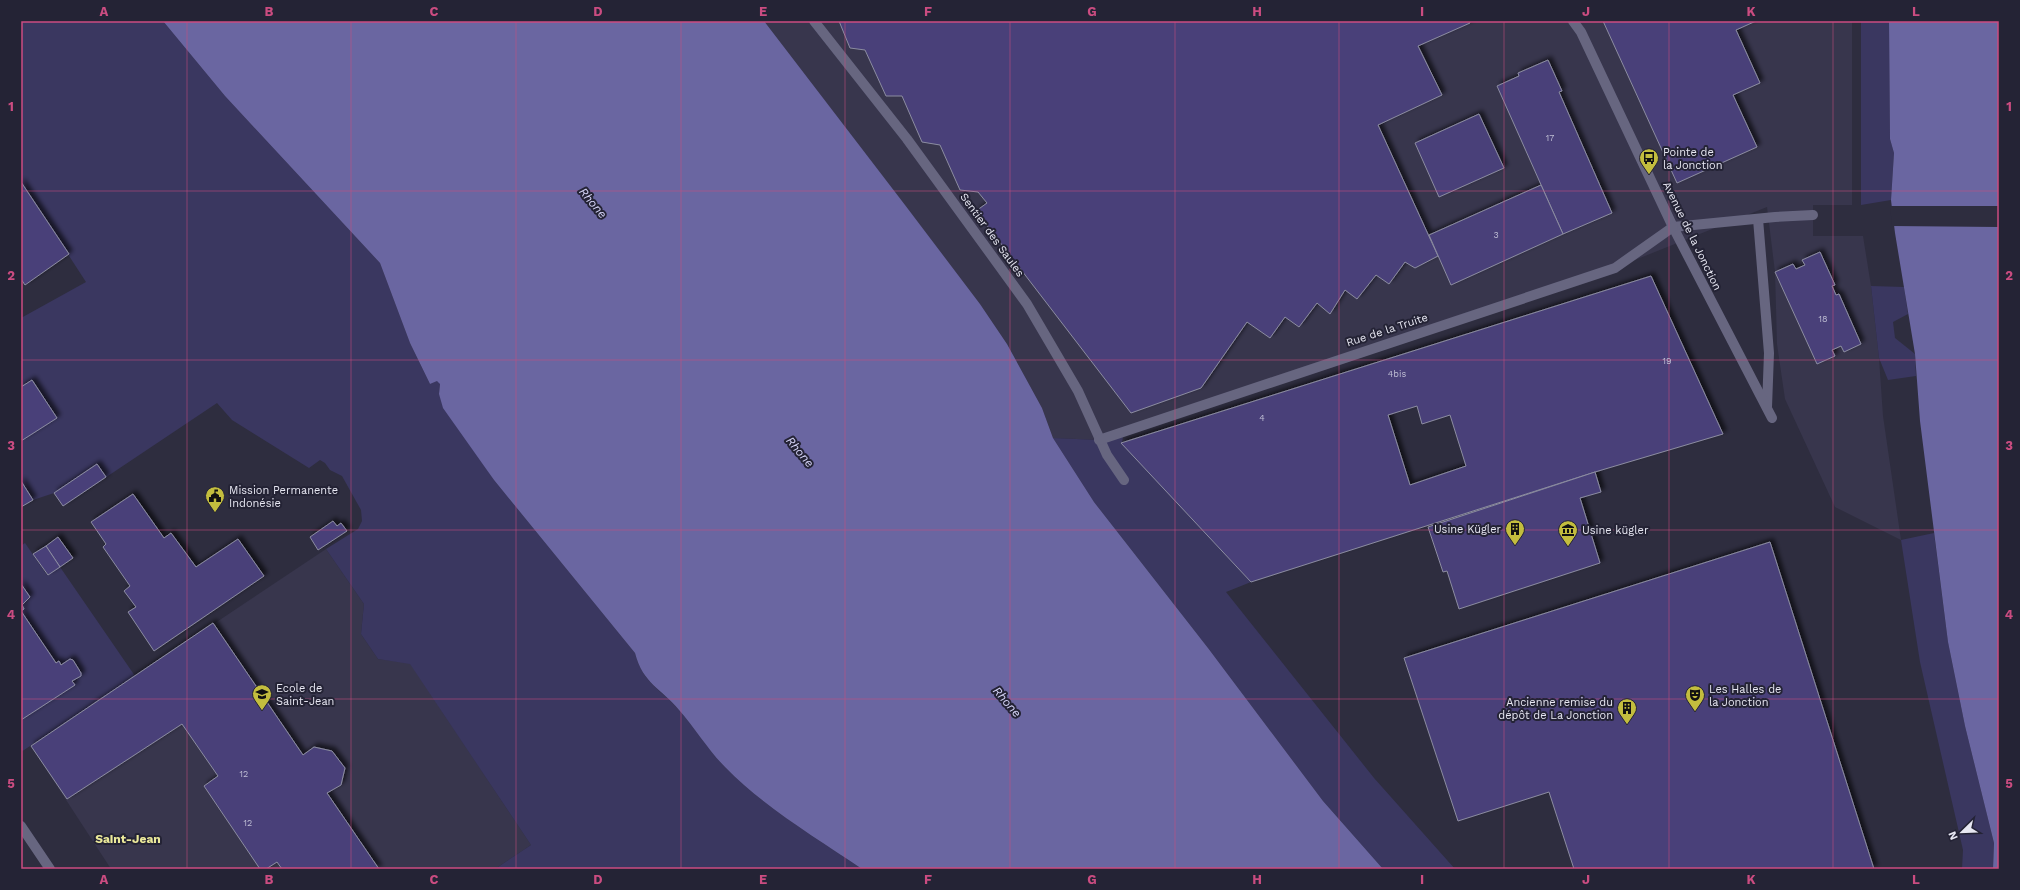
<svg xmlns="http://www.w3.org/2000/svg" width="2020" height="890" viewBox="0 0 2020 890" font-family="'Work Sans',sans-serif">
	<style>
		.built { fill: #38364d }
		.green { fill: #3a3760 }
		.water { fill: #6a66a1 }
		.pier { fill: #2e2d3f }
		.building { fill: #484179; stroke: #8c8ca1; fill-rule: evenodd; filter: url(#shadow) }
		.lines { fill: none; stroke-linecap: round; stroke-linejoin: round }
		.lane { stroke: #676680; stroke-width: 10 }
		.street { stroke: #676680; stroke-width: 10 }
		.grid { fill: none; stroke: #cb4c81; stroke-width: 1; stroke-opacity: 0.55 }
		.labels { text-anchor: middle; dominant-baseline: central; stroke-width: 4; stroke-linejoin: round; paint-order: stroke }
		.number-label { font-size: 9px; fill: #bfbed4 }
		.poi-label { font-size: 11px; fill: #e7e7f2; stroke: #242335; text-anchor: start }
		.street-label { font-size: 11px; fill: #e7e7f2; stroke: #242335 }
		.water-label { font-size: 12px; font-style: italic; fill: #d5d4f7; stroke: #242335 }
		.neighbourhood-label { font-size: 12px; font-weight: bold; fill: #ebe99a; stroke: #242335 }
		.neatline { fill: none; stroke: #cb4c81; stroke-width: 1.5 }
		.grid-label { font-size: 13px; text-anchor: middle; font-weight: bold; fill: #cb4c81 }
	</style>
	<defs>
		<filter id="shadow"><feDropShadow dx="3.5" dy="-3.5" stdDeviation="2" flood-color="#0009"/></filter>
	</defs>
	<rect width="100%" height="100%" fill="#2e2d3f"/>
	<g class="built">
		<polygon points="764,21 1852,21 1852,205 1813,205 1813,236 1863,236 1871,286 1879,358 1883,416 1901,540 1835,507 1785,399 1777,344 1775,272 1767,207 1615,268 1099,440 1053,438 1042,408 1007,344 980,304"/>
		<polygon points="326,549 364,604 361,634 378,659 410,663 531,845 495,869 111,869 31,746"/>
	</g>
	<g class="green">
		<path d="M21 21H163L225 96 380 263 410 343 430 384 438 380 440 384 439 394 494 480 635 653C643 684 661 689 679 710 695 728 708 750 725 767 765 808 815 837 862 869H495L531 845 410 664 378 659 361 634 364 604 326 549 358 529 362 521 361 510 342 476 330 470 325 463 320 460 309 468 232 420 217 403 63 506 54 493 33 500 21 481V318L86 282 21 182Z"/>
		<polygon points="1861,21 1889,21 1890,139 1894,153 1891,200 1861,205"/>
		<polygon points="1871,286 1904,287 1908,314 1893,322 1895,338 1915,354 1916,376 1888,380 1879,358"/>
		<polygon points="1124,430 1122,443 1251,582 1226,592 1374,778 1455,869 1383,869 1323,801 1208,648 1094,502 1053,438 1099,440"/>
		<polygon points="1934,533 1948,642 1965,726 1994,843 1993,869 1962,869 1963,850 1920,662 1901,540"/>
		<polygon points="25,543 47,575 60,567 135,676 21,752 21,546"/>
	</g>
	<g class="water">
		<path d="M163 21H764L905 205 980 304 1007 344 1042 408 1053 438 1094 502 1208 648 1323 801 1383 869H862C815 837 765 808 725 767 708 750 695 728 679 710 661 688 643 684 635 653L494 480 443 408 439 394 440 384 437 381 430 384 410 343 380 263 225 96Z"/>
		<polygon points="1889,21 1999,21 1999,869 1993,869 1994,843 1965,726 1948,642 1920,421 1915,354 1895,233 1891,200 1894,153 1890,139"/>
	</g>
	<polygon class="pier" points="1890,206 1999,206 1999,227 1892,226"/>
	<g class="building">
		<polygon points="839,21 1469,21 1470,23 1418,46 1442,95 1378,125 1438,256 1415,268 1405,262 1389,284 1376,275 1357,299 1345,290 1330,314 1317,303 1299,327 1285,317 1270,338 1247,322 1201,388 1131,413 976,211 987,203 978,192 960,190 940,145 922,142 902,96 886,96 865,50 850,48"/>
		<polygon points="1603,21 1756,21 1736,30 1760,83 1733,95 1757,147 1677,183"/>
		<polygon points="1548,60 1562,91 1559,92 1612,213 1563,234 1497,86 1519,76 1518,73"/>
		<polygon points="1479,114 1504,168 1439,197 1415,143"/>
		<polygon points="21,182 69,254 25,285 21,279"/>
		<polygon points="1541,185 1563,234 1451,285 1429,235"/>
		<polygon points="1820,252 1835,285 1832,286 1836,295 1839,294 1861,344 1844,352 1841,346 1832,350 1835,356 1817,364 1775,272 1793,264 1796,269 1805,265 1802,260"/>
		<path d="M1651 276 1723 434 1595 472 1251 582 1121 443ZM1417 406 1422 424 1450 415 1466 466 1410 485 1388 415Z"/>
		<polygon points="32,380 57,418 21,441 21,387"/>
		<polygon points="97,464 106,477 63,506 54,493"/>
		<polygon points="1595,472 1601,492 1580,498 1600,563 1459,609 1447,571 1443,572 1428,527"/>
		<polygon points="21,481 33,500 21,507"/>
		<polygon points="133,494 164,538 171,533 196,567 238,539 264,576 154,651 128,612 136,607 124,591 130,586 103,547 106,544 91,522"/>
		<polygon points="333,521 337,526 341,523 347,531 318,550 310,537"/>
		<polygon points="58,537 73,558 60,567 46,546"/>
		<polygon points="1770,542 1874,869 1574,869 1549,792 1458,821 1404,658"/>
		<polygon points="46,546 60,567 48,575 33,554"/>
		<polygon points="21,584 30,597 22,605 24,609 21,611"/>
		<polygon points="21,611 56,663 59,661 61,665 70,659 73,660 81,673 81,676 72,681 75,685 21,720"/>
		<polygon points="213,623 303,755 314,747 332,751 345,768 341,785 327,793 379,869 282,869 277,862 266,869 260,869 204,786 218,776 182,724 67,799 31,746"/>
	</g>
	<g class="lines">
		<g class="lane">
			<polyline points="1758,219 1769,353 1767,407"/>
			<polyline points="1673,227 1775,217 1813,215"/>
		</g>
		<g class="street">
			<polyline points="814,21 907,139 1027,304 1078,391 1107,455 1124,480"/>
			<polyline points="1573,21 1581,32 1673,227 1772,418"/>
			<polyline points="1099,440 1615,268 1673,227"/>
			<polyline points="21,826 50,869"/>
		</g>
	</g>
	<path class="grid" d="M187 21V869M351 21V869M516 21V869M681 21V869M845 21V869M1010 21V869M1175 21V869M1339 21V869M1504 21V869M1669 21V869M1833 21V869M21 191H1999M21 360H1999M21 530H1999M21 699H1999"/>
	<defs>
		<g id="bus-pin" transform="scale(1)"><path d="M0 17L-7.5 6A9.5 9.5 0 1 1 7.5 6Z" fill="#c3bd3e" stroke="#242335"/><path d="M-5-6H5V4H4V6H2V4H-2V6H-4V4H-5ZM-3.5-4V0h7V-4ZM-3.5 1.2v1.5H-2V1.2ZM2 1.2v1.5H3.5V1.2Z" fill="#111"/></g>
		<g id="civic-pin" transform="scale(1)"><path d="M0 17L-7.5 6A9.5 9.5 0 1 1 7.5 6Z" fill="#c3bd3e" stroke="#242335"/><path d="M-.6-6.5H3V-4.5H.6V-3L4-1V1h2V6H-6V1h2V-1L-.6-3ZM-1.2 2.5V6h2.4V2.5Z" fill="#111"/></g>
		<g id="building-pin" transform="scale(1)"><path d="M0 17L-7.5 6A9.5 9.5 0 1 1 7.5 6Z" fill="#c3bd3e" stroke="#242335"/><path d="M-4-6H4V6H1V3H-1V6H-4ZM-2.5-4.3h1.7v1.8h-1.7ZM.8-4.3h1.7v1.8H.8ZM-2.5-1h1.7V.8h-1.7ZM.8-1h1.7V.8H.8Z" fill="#111"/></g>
		<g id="museum-pin" transform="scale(1)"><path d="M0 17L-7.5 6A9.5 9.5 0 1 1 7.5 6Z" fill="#c3bd3e" stroke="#242335"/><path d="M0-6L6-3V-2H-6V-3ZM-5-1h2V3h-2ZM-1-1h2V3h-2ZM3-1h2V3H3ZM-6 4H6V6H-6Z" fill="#111"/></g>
		<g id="school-pin" transform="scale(1)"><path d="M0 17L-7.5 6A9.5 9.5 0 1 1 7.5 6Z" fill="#c3bd3e" stroke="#242335"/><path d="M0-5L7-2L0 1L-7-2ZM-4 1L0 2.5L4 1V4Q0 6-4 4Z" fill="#111"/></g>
		<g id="theatre-pin" transform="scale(1)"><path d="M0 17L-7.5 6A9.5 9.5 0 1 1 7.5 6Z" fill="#c3bd3e" stroke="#242335"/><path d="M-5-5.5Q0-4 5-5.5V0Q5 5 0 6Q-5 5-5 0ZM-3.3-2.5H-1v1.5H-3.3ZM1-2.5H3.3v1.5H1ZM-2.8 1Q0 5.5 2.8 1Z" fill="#111"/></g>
	</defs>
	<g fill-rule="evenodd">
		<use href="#bus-pin" x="1649" y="158"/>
		<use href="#civic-pin" x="215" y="496"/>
		<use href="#building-pin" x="1515" y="529"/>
		<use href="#museum-pin" x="1568" y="530"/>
		<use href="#school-pin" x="262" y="694"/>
		<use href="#theatre-pin" x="1695" y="695"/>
		<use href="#building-pin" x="1627" y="708"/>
	</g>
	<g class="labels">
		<g class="number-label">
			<text x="1550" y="138">17</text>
			<text x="1496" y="235">3</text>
			<text x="1823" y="319">18</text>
			<text x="1667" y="361">19</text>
			<text x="1397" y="374">4bis</text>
			<text x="1262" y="418">4</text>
			<text x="244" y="774">12</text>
			<text x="248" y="823">12</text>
		</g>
		<g class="poi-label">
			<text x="1663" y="152">Pointe de<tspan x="1663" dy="13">la Jonction</tspan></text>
			<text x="229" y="490">Mission Permanente<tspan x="229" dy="13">Indonésie</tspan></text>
			<text x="1501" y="529" text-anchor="end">Usine Kügler</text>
			<text x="1582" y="530">Usine kügler</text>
			<text x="276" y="688">Ecole de<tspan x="276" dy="13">Saint-Jean</tspan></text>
			<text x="1709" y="689">Les Halles de<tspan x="1709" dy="13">la Jonction</tspan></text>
			<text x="1613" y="702" text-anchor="end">Ancienne remise du<tspan x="1613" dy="13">dépôt de La Jonction</tspan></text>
		</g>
		<g class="street-label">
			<text transform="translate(992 235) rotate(54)">Sentier des Saules</text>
			<text transform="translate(1692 236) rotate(64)">Avenue de la Jonction</text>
			<text transform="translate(1387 330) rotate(-18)">Rue de la Truite</text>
		</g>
		<g class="water-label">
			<text transform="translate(593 203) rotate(50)">Rhone</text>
			<text transform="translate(800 452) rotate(50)">Rhone</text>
			<text transform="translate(1007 702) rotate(49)">Rhone</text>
		</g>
		<g class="neighbourhood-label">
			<text x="128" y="839">Saint-Jean</text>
		</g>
	</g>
	<rect width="2020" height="890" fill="none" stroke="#242335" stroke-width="44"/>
	<g transform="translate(1962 832) rotate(247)" stroke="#242335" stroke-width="3" paint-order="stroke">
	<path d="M0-3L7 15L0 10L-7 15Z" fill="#e7e7f2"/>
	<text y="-6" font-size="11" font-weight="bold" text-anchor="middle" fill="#e7e7f2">N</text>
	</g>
	<rect x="22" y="22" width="1976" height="846" class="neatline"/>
	<g class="grid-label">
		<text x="104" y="16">A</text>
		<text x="269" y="16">B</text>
		<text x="434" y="16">C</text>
		<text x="598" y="16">D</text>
		<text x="763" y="16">E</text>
		<text x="928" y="16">F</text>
		<text x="1092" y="16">G</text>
		<text x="1257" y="16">H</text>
		<text x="1422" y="16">I</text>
		<text x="1586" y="16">J</text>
		<text x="1751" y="16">K</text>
		<text x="1916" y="16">L</text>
		<text x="11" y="111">1</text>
		<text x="2009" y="111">1</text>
		<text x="11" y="280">2</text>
		<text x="2009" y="280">2</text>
		<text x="11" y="450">3</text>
		<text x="2009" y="450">3</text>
		<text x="11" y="619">4</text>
		<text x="2009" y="619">4</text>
		<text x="11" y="788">5</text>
		<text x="2009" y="788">5</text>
		<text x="104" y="884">A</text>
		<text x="269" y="884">B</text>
		<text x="434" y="884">C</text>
		<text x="598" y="884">D</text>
		<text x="763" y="884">E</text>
		<text x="928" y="884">F</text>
		<text x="1092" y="884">G</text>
		<text x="1257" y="884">H</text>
		<text x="1422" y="884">I</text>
		<text x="1586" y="884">J</text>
		<text x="1751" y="884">K</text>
		<text x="1916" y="884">L</text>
	</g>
</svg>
